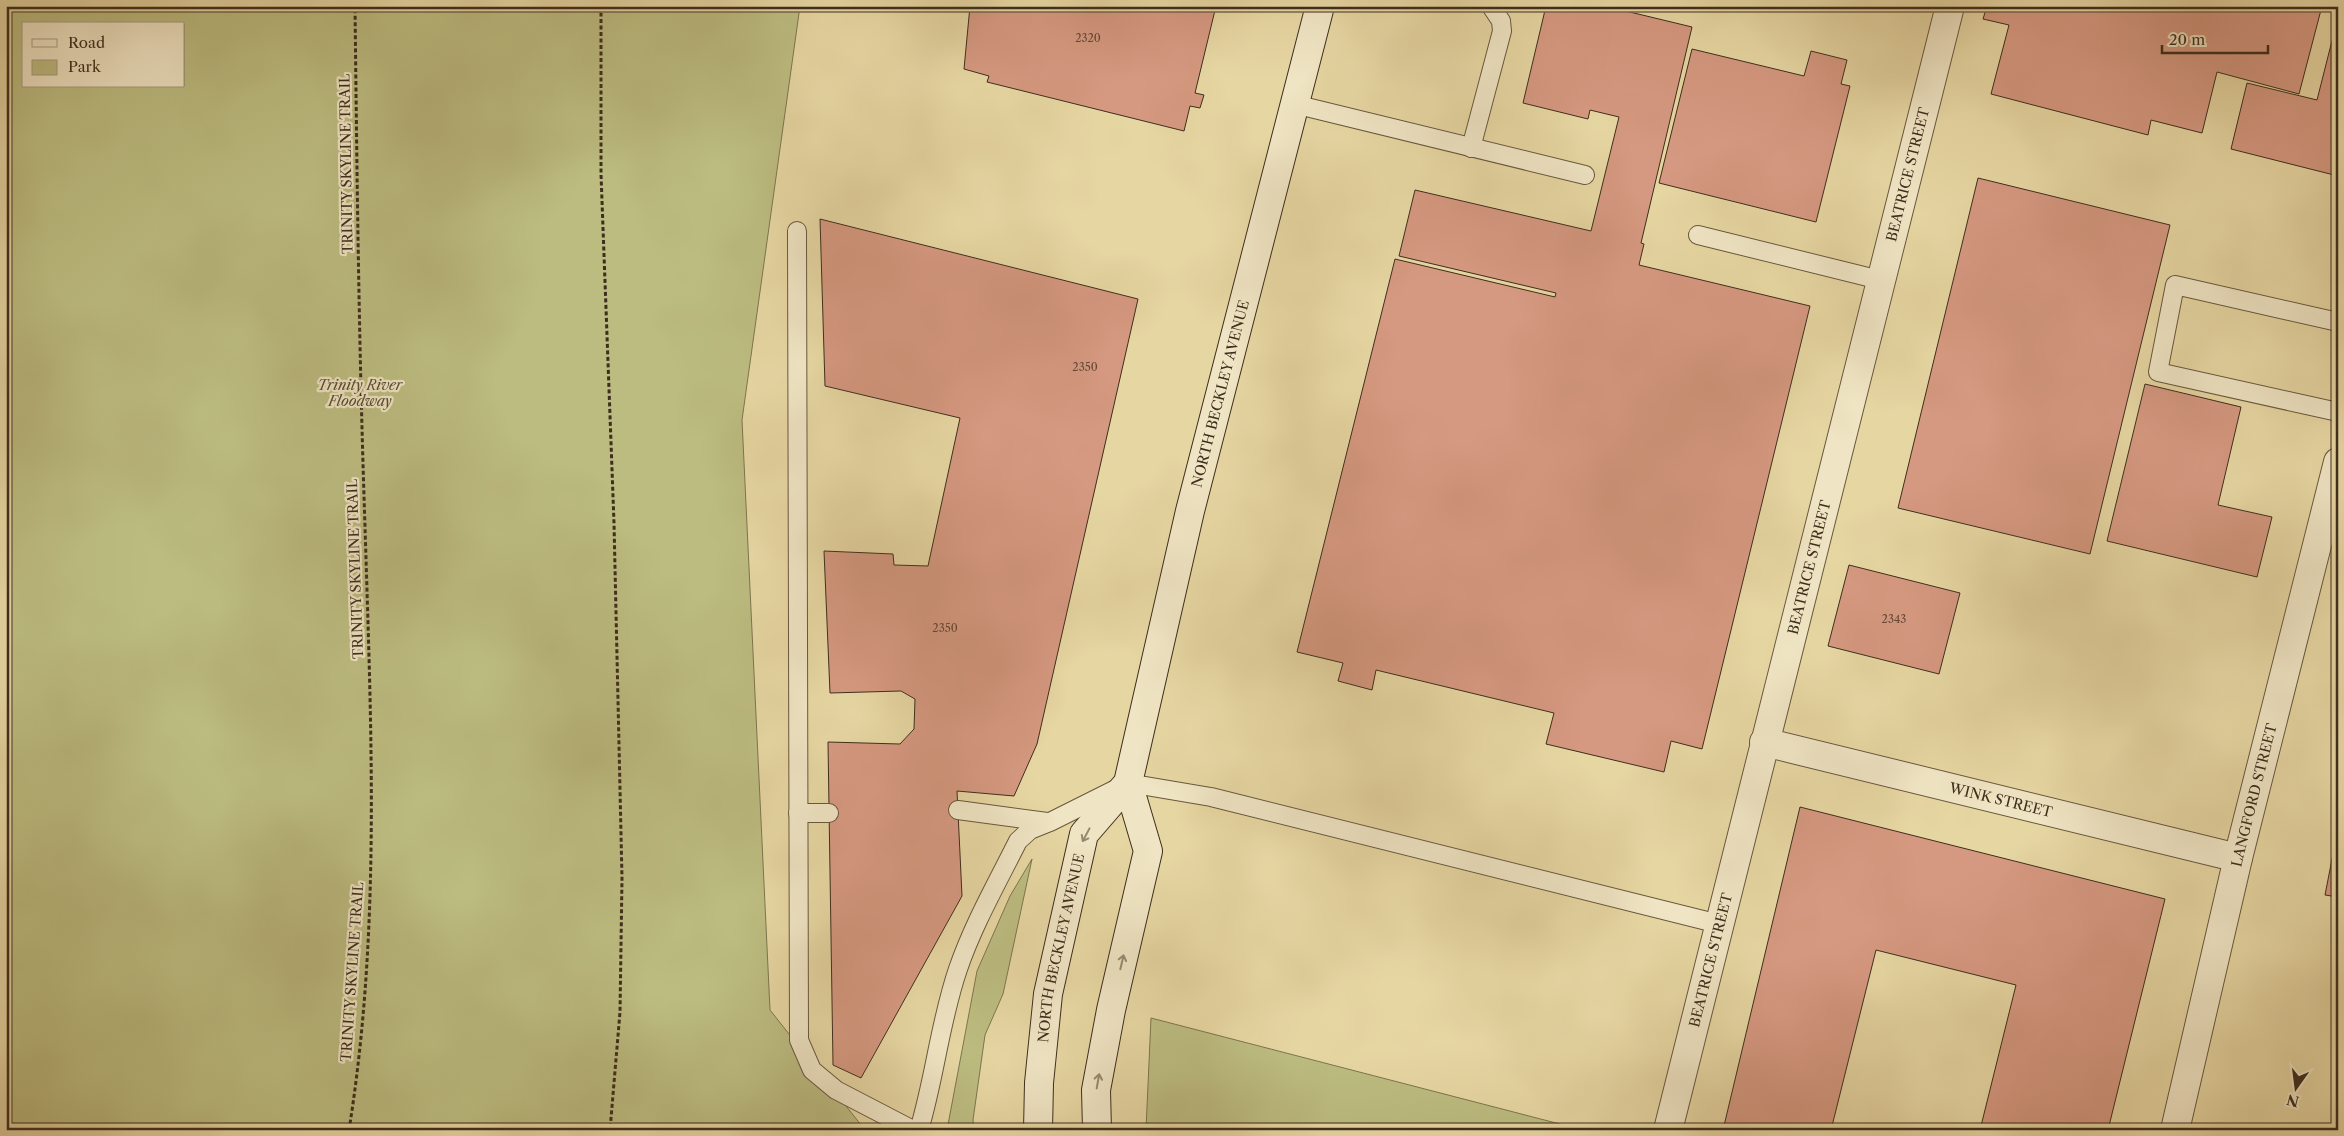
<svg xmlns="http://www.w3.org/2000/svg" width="2344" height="1136" viewBox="0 0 2344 1136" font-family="'Libre Caslon Text',serif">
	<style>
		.green { fill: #bcbc80; stroke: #7d754e; fill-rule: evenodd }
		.building { fill: #d59880; stroke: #3e2e1d }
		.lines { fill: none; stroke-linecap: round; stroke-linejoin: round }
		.lane-casing { stroke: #68583e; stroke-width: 20 }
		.street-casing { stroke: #68583e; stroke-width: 30 }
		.secondary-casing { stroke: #3e2e1d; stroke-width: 30 }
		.path { stroke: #3e2e1d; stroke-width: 3; stroke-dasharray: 4 2.5; stroke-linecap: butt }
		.lane { stroke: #efe4c3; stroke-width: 18 }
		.street { stroke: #efe4c3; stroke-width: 28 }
		.secondary { stroke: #efe4c3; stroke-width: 28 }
		.oneway { stroke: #968970 }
		.labels { text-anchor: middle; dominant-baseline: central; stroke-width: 4.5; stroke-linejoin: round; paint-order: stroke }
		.number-label { font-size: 11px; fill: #644836 }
		.street-label { font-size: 14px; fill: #3e2e1d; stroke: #efe4c3 }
		.park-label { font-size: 14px; font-style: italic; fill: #574a31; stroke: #efe4c3 }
	</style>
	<rect width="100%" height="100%" fill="#e6d6a2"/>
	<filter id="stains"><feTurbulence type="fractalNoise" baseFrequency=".004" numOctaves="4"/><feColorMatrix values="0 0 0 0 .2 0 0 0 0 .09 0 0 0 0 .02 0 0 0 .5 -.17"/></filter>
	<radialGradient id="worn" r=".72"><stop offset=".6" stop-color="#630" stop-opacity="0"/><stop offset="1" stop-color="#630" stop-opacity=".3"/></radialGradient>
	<g class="green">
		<path d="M6 6H800L742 420 770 1010 865 1130H6ZM24 24H184V86H24Z"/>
		<polygon points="1032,859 1003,994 985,1035 973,1120 974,1130 947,1130 977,971 1010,896"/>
		<polygon points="1151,1018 1583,1130 1146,1130"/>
	</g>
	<g class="building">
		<polygon points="970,6 1216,6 1195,93 1204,95 1200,108 1190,106 1184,131 987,82 989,76 964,69"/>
		<polygon points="1546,6 1605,6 1692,27 1641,243 1644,244 1639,265 1810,306 1702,749 1671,741 1664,772 1546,744 1554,713 1376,670 1372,690 1338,681 1343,663 1297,652 1395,259 1555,297 1556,293 1399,256 1415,190 1591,231 1619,117 1590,110 1588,119 1523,103"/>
		<polygon points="1987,6 2322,6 2299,94 2217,72 2202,133 2151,120 2148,135 1991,94 2009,25 1983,19"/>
		<polygon points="2338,17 2338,176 2231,149 2247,83 2317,100"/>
		<polygon points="1692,49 1804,76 1811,51 1847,60 1841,84 1850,86 1816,222 1659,183"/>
		<polygon points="1978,178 2170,225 2090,554 1898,508"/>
		<polygon points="820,219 1138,299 1037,744 1014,796 957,791 962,896 861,1078 833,1065 828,742 900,744 914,729 915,699 901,691 830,693 824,551 893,554 894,565 928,566 960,418 825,386"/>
		<polygon points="2145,384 2241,407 2218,505 2272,517 2257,577 2107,541"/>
		<polygon points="1849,565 1960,593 1939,674 1828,646"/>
		<polygon points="1800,807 2165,899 2108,1130 1980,1130 2016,985 1876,950 1831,1130 1723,1130"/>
		<polygon points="2333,854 2338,855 2338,897 2325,895"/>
	</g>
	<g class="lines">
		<g class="lane-casing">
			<g id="lane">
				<polyline points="1294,104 1585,175"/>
				<polyline points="1471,148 1502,31 1501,21 1491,6"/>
				<polyline points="797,231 799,1040 812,1070 836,1090 913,1130"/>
				<polyline points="1698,235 1880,280"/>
				<polyline points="2338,322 2175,285 2158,372 2338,412"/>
				<polyline points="958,810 1047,822"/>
				<polyline points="798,813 829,813"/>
				<path d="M919 1130C935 1077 940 1021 958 969 973 925 997 883 1018 841L1030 830 1050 822 1128 783 1211 797 1719 924"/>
			</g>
		</g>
		<g class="street-casing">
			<g id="street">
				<path id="s1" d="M1764 742 2238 858"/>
				<path id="s2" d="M1668 1130 1950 6"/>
				<path id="s3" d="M2175 1130 2238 858 2338 462"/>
			</g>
		</g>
		<g class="secondary-casing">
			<g id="secondary">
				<path id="s4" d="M1038 1130 1039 1083 1048 994 1084 834 1128 783 1190 511 1320 6"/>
				<polyline points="1097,1130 1096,1090 1111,1010 1148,851 1128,783"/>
			</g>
		</g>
		<g class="path">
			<polyline points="601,6 601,174 614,523 622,878 620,1012 610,1130"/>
			<path d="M349 1130C381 930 371 727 365 526 359 353 357 180 355 6"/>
		</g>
		<use href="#lane" class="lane"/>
		<use href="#street" class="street"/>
		<use href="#secondary" class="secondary"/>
	</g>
	<defs><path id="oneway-shaft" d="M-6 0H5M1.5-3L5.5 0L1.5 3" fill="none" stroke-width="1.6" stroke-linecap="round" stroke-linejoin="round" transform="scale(1.25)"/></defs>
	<g class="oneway">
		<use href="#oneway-shaft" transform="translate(1086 835) rotate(118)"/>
		<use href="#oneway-shaft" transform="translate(1122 962) rotate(-77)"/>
		<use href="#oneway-shaft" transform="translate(1098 1081) rotate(-80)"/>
	</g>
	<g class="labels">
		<g class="number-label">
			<text x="1088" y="38">2320</text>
			<text x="1085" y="367">2350</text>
			<text x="1894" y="619">2343</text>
			<text x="945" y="628">2350</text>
		</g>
		<g class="street-label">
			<text transform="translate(346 164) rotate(-91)">TRINITY SKYLINE TRAIL</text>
			<text stroke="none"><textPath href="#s2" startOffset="985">BEATRICE STREET</textPath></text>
			<text stroke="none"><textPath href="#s4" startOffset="768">NORTH BECKLEY AVENUE</textPath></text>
			<text stroke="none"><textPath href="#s2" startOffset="580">BEATRICE STREET</textPath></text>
			<text transform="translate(355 569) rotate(-92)">TRINITY SKYLINE TRAIL</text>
			<text stroke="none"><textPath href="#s3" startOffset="344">LANGFORD STREET</textPath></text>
			<text stroke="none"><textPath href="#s1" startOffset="244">WINK STREET</textPath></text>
			<text stroke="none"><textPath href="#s4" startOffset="184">NORTH BECKLEY AVENUE</textPath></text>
			<text stroke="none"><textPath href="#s2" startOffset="175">BEATRICE STREET</textPath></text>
			<text transform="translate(352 972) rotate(-86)">TRINITY SKYLINE TRAIL</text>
		</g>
		<g class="park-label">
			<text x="360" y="385">Trinity River<tspan x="360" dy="16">Floodway</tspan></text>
		</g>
	</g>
	<rect width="2344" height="1136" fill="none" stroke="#e6d6a2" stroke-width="25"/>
	<rect x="8" y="8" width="2329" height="1121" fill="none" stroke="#3e2e1d" stroke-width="2.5"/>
	<rect x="12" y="12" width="2319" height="1111" fill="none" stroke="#3e2e1d"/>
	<rect x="22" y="22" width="162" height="65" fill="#efe4c3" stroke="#a89b81"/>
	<rect x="32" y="39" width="25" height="8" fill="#efe4c3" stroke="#a89b81"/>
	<text x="68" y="48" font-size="15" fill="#3e2e1d">Road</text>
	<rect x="32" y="60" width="25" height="15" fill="#bcbc80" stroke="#a89b81"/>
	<text x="68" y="72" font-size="15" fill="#3e2e1d">Park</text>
	<g transform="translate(2296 1088) rotate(194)" stroke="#efe4c3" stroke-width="4" paint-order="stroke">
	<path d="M0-4L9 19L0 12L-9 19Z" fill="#3e2e1d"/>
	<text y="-8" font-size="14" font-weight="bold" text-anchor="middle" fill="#3e2e1d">N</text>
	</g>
	<path d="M2162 45v8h106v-8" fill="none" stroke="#3e2e1d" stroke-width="2.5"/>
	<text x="2169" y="45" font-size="15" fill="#3e2e1d" stroke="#efe4c3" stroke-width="4" paint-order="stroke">20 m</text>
	<rect width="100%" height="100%" filter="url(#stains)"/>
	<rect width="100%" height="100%" fill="url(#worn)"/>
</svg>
